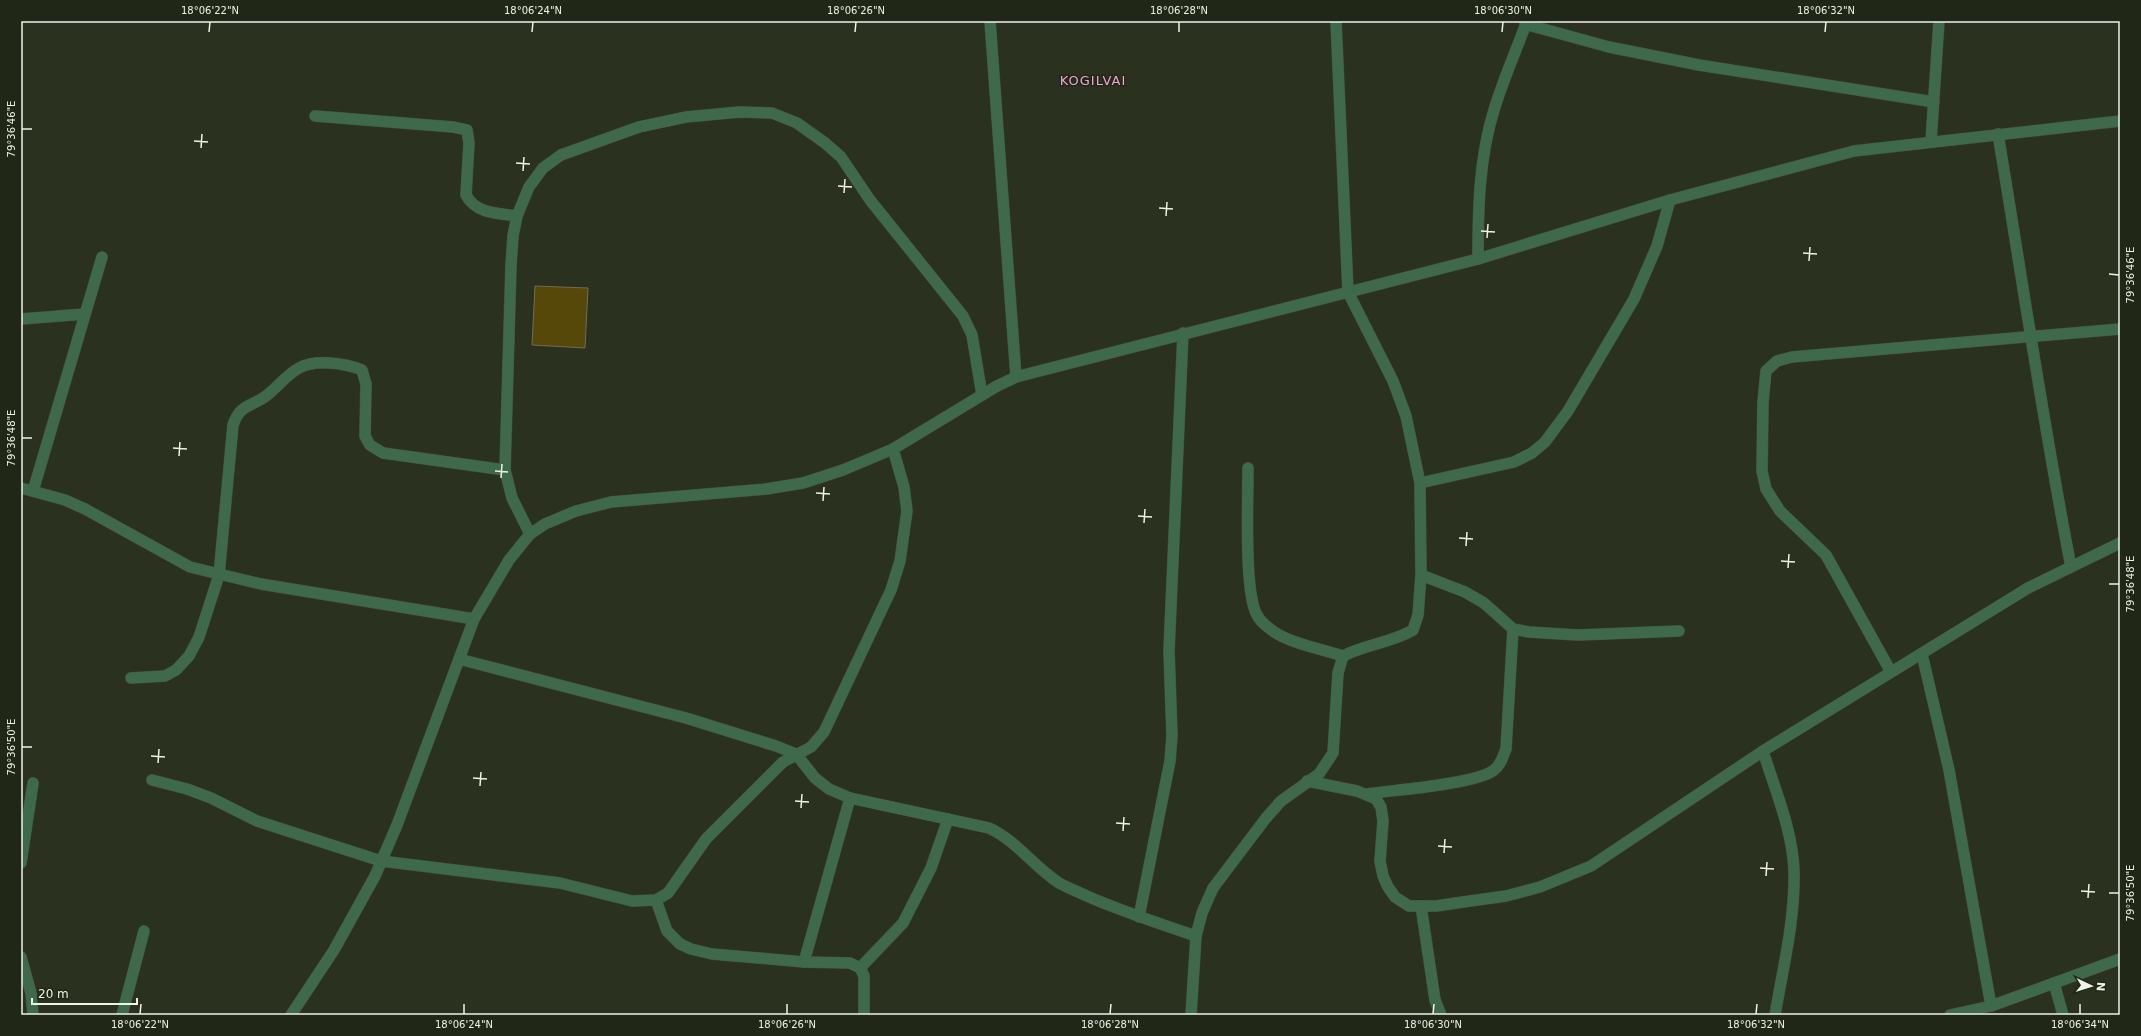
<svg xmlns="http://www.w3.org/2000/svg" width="2141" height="1036" viewBox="0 0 2141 1036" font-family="'DejaVu Sans',sans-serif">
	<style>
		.building { fill: #564809; stroke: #716c57 }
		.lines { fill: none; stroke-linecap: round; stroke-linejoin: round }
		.minor-casing { stroke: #454c3b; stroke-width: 12 }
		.minor { stroke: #3e6a4b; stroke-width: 11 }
		.ticks { fill: none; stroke: #eef2e7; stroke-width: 1.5 }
		.labels { text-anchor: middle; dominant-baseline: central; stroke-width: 3; stroke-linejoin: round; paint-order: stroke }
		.quarter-label { font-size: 13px; letter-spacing: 1px; fill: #eda6d0; stroke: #212716 }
		.neatline { fill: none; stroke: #eef2e7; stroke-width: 1.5 }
		.ticks-label { font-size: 10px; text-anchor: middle; fill: #eef2e7 }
	</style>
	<rect width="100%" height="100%" fill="#2a311f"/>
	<polygon class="building" points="535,286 588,288 585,348 532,345"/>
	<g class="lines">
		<g class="minor-casing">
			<g id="minor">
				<polyline points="990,21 1016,377"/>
				<polyline points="1525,24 1609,47 1699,65 1934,102"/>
				<path d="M315 116 453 127 467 130 469 143 466 195C476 214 498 213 517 216"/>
				<path d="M1998 134C2022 278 2043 423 2071 567"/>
				<polyline points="1931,141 1939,21"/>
				<path d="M1478 259C1478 210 1479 158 1494 110 1503 80 1516 51 1527 21"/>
				<polyline points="21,319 85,314"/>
				<path d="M1248 468C1248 498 1244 593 1257 615 1259 619 1265 625 1269 628 1286 643 1322 649 1343 656"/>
				<polyline points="1420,483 1514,462 1532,453 1545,442 1568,411 1634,299 1657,246 1670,200"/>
				<polyline points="21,488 65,500 85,509 190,567 261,584 474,619"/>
				<polyline points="33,491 102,257"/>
				<polyline points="530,534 512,498 505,470 511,265 513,236 517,216 529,187 543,168 561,155 639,127 686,117 739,112 772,113 797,123 825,143 841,157 870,200 963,316 972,335 982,395"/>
				<polyline points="1421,575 1465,592 1484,603 1513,629 1529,632 1578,635 1679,631"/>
				<polyline points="1922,654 1949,770 1991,1006"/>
				<path d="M459 659 686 718 776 746 796 754 815 778 829 789 850 798 989 828C1017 841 1033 866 1059 883 1068 888 1079 892 1089 897 1124 912 1160 924 1196 936"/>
				<polyline points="1891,672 1826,555 1780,511 1766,489 1762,471 1763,402 1766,371 1777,361 1792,357 2120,329"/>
				<path d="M131 678 165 676 176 670 189 656 199 637 219 575 233 425C240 404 251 407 266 396 277 388 286 375 299 368 315 359 345 363 362 370L366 384 365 436 370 445 383 453 505 470"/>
				<path d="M1763 751C1775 790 1793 831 1794 872 1795 920 1783 968 1775 1015"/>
				<polyline points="152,780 187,789 211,798 257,821 381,861 560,883 632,901 656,900 668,893 706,839 783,762 811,747 824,732 891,590 900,561 907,511 904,487 893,449"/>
				<polyline points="1307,781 1357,791 1376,799 1381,807 1383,821 1380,861 1383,876 1388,887 1395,897 1409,906 1436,906 1463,902 1506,896 1540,887 1591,866 1763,751 2028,588 2120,543"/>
				<path d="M1367 794C1393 790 1477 784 1494 770 1501 765 1503 756 1506 749L1513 629"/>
				<polyline points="21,863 33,783"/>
				<polyline points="656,900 667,931 680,944 691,949 712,954 804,962 850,963 860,968 864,976 864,1015"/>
				<polyline points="1421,906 1435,1000 1441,1015"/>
				<polyline points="1139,917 1170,761 1172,736 1169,651 1183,333"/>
				<polyline points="21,957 31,993 33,1015"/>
				<polyline points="804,962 850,798"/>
				<polyline points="860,968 903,923 931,868 948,819"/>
				<polyline points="2054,983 2063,1015"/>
				<polyline points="122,1015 144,931"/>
				<polyline points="291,1015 334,950 375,876 397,825 474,619 509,560 530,534 545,524 576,511 611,502 766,489 803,483 843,470 893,449 997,386 1016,377 1478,259 1670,200 1854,151 2120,121"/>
				<path d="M1191 1015 1196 936 1202 913 1213 888 1266 818 1281 801 1319 774 1333 753 1338 673 1343 656C1366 644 1391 643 1413 630L1418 615 1421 575 1420 483 1406 416 1393 381 1348 292 1336 21"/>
				<polyline points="1950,1015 1991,1006 2120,959"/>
			</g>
		</g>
		<use href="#minor" class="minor"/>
	</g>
	<path class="ticks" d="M209 32 210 22M532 32 533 22M855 32 856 22M1179 32V22M1502 32 1503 22M1825 32 1826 22M22 129H32M194 141 208 142M201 148 202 134M516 163 530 164M523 171 524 157M838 186 852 187M844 193 845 179M1159 208 1173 209M1166 216 1167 202M1481 231 1495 232M1487 238 1488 224M1803 253 1817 254M1809 261 1810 247M2109 274 2119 275M22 438H32M173 448 187 449M179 456 180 442M495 471 508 472M501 478 502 464M816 493 830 494M823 501 824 487M1138 516 1152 517M1144 523 1145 509M1459 538 1473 539M1466 546 1467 532M1781 561 1795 562M1788 568 1789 554M2109 584H2119M22 747H32M151 756 165 757M158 763 159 749M473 778 487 779M480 786 481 772M795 801 809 802M801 808 802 794M1116 823 1130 824M1123 831 1124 817M1438 846 1452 847M1444 853 1445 839M1760 868 1774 869M1766 876 1767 862M2081 891 2095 892M2109 893H2119M2088 898 2089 884M140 1014 141 1004M464 1014V1004M787 1014V1004M1110 1014 1111 1004M1433 1014 1434 1004M1756 1014 1757 1004M2080 1014V1004"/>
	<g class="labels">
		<g class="quarter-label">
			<text x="1093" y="80">KOGILVAI</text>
		</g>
	</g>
	<rect width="2141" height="1036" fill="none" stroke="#212716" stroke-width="44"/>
	<g transform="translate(2091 986) rotate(94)" stroke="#212716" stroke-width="3" paint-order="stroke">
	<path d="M0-3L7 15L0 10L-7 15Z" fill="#eef2e7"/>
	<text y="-6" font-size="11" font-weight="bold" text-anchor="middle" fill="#eef2e7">N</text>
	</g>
	<path d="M32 998v6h105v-6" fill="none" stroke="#eef2e7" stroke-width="2"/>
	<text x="38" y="998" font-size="12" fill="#eef2e7" stroke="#212716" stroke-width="3" paint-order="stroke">20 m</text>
	<rect x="22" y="22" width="2097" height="992" class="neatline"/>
	<g class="ticks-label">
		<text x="210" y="14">18°06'22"N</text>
		<text x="533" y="14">18°06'24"N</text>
		<text x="856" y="14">18°06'26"N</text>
		<text x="1179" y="14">18°06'28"N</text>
		<text x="1503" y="14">18°06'30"N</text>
		<text x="1826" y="14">18°06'32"N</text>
		<text transform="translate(11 129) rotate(-90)" y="4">79°36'46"E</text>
		<text transform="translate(2130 275) rotate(-90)" y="4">79°36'46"E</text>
		<text transform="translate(11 438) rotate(-90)" y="4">79°36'48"E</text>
		<text transform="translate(2130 584) rotate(-90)" y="4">79°36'48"E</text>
		<text transform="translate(11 747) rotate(-90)" y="4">79°36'50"E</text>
		<text transform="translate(2130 893) rotate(-90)" y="4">79°36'50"E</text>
		<text x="140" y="1028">18°06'22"N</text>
		<text x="464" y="1028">18°06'24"N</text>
		<text x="787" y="1028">18°06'26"N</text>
		<text x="1110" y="1028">18°06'28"N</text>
		<text x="1433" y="1028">18°06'30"N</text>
		<text x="1756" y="1028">18°06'32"N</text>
		<text x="2080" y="1028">18°06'34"N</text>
	</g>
</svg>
